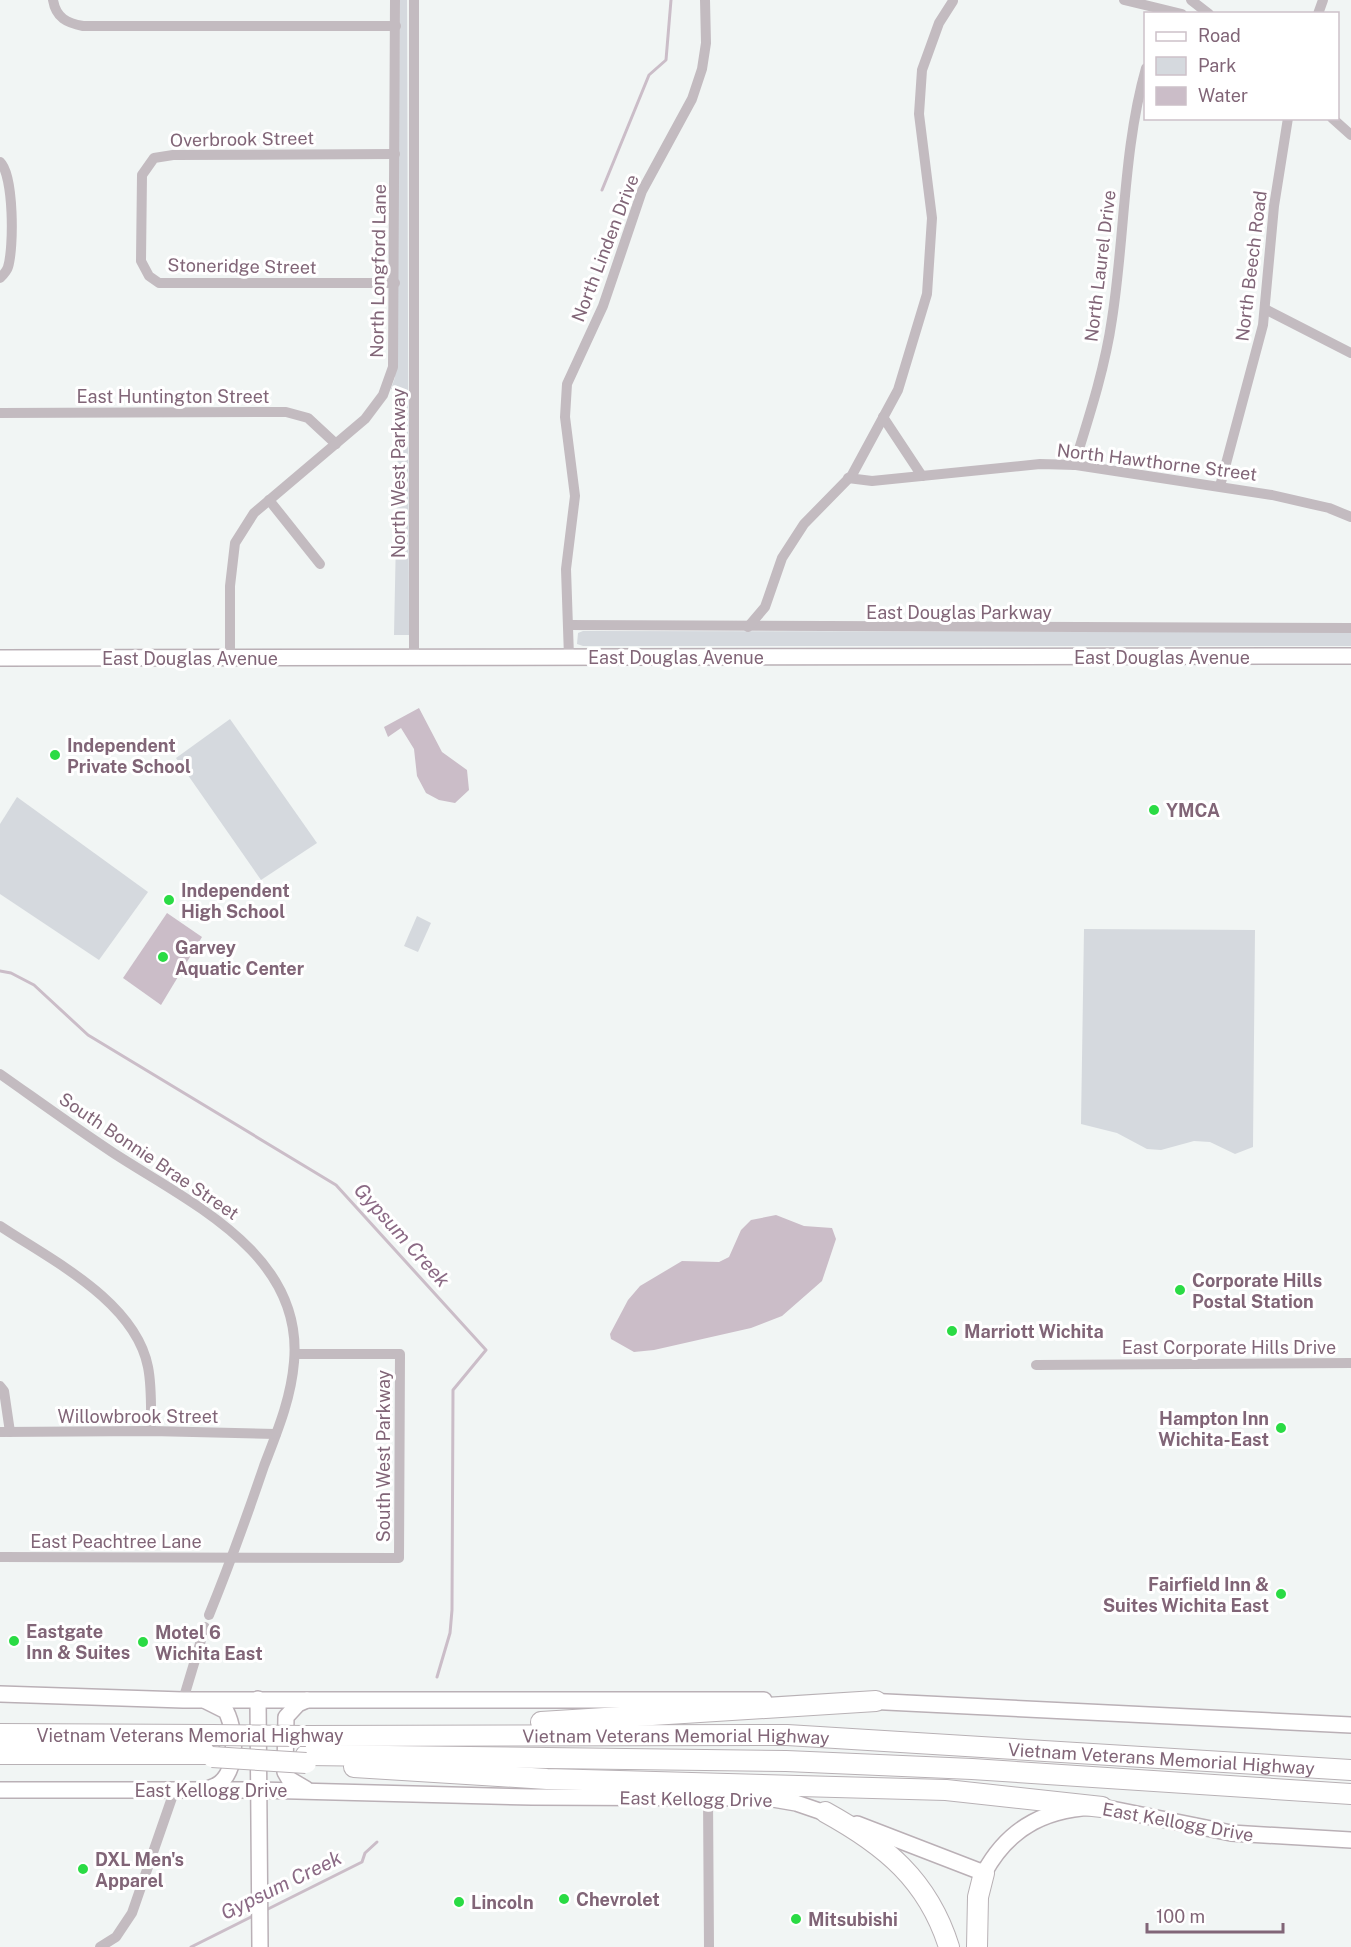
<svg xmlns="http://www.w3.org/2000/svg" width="1351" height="1947" viewBox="0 0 1351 1947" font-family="'Public Sans',sans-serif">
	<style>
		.green { fill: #d5d9de }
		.water { fill: #cbbdc8 }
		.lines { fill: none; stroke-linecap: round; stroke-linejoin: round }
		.stream { stroke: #cbbdc8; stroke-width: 3 }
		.secondary-casing { stroke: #bab0b6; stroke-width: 18 }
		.highway-casing { stroke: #b8b1b5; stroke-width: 22 }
		.street { stroke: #c3bbc0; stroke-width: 10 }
		.secondary { stroke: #fff; stroke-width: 15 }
		.highway { stroke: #fff; stroke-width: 20 }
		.highway-bridge-casing { stroke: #b8b1b5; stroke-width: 22; stroke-linecap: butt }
		.highway-bridge { stroke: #fff; stroke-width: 20 }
		.poi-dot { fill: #2adb44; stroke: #fff; stroke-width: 2 }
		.labels { text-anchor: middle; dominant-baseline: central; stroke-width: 6; stroke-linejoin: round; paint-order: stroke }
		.street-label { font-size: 18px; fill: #816577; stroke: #fff }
		.poi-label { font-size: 18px; font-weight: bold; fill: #816577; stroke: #fff; text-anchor: start }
		.water-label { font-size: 20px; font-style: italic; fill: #8b6a85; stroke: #fff }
	</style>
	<rect width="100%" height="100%" fill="#f1f5f4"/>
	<g class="green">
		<polygon points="400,0 407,0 409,635 394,635 399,390 391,389 395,377"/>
		<polygon points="583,631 1351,632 1351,646 583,646 577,644 578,633"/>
		<polygon points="230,719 317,843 261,880 176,758"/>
		<polygon points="17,797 148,892 99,960 0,894 0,824"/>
		<polygon points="417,916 431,923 418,952 404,946"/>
		<polygon points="1084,929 1255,930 1253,1147 1235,1154 1210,1142 1194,1141 1161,1150 1147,1149 1117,1133 1081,1124"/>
	</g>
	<g class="water">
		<polygon points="419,708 442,752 467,770 469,790 455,803 439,800 426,793 417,776 414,749 401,728 388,737 384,727"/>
		<polygon points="167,913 202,937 161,1005 123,978"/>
		<polygon points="776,1215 804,1226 832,1228 836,1239 822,1281 782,1316 751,1328 654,1350 634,1352 611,1339 610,1334 628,1300 640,1286 682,1261 719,1262 729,1257 741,1230 751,1220"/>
	</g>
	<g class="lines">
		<g class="stream">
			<polyline points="602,190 649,75 666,60 671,0"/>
			<polyline points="0,971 11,973 34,985 88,1035 336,1185 486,1350 453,1390 452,1610 450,1633 437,1677"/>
			<polyline points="264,1911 362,1862 365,1853 377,1842"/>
			<polyline points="191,1947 255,1915"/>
		</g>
		<g class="secondary-casing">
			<g id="secondary">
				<polyline points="0,658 1351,656"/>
				<polyline points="0,1694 183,1700 764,1700"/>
				<polyline points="258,1699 260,1947"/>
				<path d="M206 1701 226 1711C237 1733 239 1780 210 1788"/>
				<polyline points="866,1701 1351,1725"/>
				<polyline points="306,1789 289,1779 285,1772 286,1717 298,1704 307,1700"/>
				<polyline points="0,1790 258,1790 532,1797 767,1798 796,1803 834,1816"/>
				<path d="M857 1824 984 1873C1010 1825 1050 1807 1102 1807L1231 1833 1351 1840"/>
			</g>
		</g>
		<g class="highway-casing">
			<g id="highway">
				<polyline points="541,1722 876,1701"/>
				<polyline points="0,1734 212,1735"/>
				<path id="s1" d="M306 1736 787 1735 1351 1770"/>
				<polyline points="0,1754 212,1754"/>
				<polyline points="306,1755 786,1761 972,1769 1351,1794"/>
				<polyline points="354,1767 547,1779 946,1790 1102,1807"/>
				<path d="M825 1812C885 1845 928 1880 949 1947"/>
				<polyline points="977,1947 978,1897 984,1873"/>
			</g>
		</g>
		<g class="street">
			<path d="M53 0C56 18 67 23 83 26H396"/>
			<polyline points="1124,0 1182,14"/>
			<polyline points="1191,0 1209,14"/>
			<polyline points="1318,14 1323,0"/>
			<polyline points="1332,118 1351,135"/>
			<polyline points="395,154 173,155 154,158 142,175 141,261 149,276 159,283 395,283"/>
			<path d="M0 162C14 175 14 248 8 267 7 271 3 275 0 278"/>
			<polyline points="1265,309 1351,353"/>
			<polyline points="0,413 286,412 308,418 336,444"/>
			<polyline points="883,417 922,476"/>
			<path d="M1074 465C1089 417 1105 368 1112 319 1125 236 1123 149 1146 68"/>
			<polyline points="848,478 872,481 1040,464 1076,465 1272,495 1329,508 1351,517"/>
			<polyline points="1220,486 1263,325 1274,206 1288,118"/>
			<polyline points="269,500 320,564"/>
			<polyline points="568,625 1351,628"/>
			<polyline points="748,627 765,607 782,558 804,524 852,475 898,390 927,294 932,218 919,114 922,70 939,23 953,1"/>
			<polyline points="230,657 230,586 235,543 254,513 365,419 383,395 393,367 395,0"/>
			<polyline points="414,657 414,0"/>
			<polyline points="569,657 566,569 575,496 565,417 567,384 603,306 642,191 692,99 702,69 706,43 705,0"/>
			<path d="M0 1074C37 1100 74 1127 112 1152 188 1202 304 1253 294 1362 291 1399 277 1432 264 1466 247 1516 229 1566 209 1615"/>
			<path d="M0 1226C51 1260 135 1301 148 1367 152 1387 151 1410 151 1431"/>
			<polyline points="1036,1365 1351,1363"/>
			<polyline points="0,1386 4,1391 10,1432"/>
			<polyline points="0,1432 151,1431 276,1434"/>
			<polyline points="0,1557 399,1558 400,1354 295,1354"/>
			<polyline points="183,1700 205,1627"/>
			<polyline points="708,1797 709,1947"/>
			<polyline points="100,1947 116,1937 132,1913 175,1789"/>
		</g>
		<use href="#secondary" class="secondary"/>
		<use href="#highway" class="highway"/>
		<g class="highway-bridge-casing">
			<g id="highway-bridge">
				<polyline points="212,1735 306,1736"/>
				<polyline points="212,1757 306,1763"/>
			</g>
		</g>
		<use href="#highway-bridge" class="highway-bridge"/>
	</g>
	<g class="poi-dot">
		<circle cx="55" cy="755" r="6"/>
		<circle cx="1154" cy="810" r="6"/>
		<circle cx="169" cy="900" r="6"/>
		<circle cx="163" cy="957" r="6"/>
		<circle cx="1180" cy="1290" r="6"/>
		<circle cx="952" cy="1331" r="6"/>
		<circle cx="1281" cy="1428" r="6"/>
		<circle cx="1281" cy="1594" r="6"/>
		<circle cx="14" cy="1641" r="6"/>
		<circle cx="143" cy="1642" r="6"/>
		<circle cx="83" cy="1869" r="6"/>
		<circle cx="564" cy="1899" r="6"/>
		<circle cx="459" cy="1902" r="6"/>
		<circle cx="796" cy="1919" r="6"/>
	</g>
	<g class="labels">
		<g class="street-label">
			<text transform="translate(242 139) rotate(-1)">Overbrook Street</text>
			<text transform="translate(605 248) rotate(-69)">North Linden Drive</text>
			<text transform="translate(242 266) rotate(1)">Stoneridge Street</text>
			<text transform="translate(1100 266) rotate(-83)">North Laurel Drive</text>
			<text transform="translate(1251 266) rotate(-83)">North Beech Road</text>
			<text transform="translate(378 271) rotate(-89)">North Longford Lane</text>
			<text x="173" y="396">East Huntington Street</text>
			<text transform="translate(1157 462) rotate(7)">North Hawthorne Street</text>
			<text transform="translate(398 473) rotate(-90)">North West Parkway</text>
			<text x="959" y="612">East Douglas Parkway</text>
			<text x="676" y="657">East Douglas Avenue</text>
			<text x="1162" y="657">East Douglas Avenue</text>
			<text x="190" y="658">East Douglas Avenue</text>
			<text transform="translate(149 1156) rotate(34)">South Bonnie Brae Street</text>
			<text x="1229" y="1347">East Corporate Hills Drive</text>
			<text x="138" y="1416">Willowbrook Street</text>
			<text transform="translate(383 1456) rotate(-90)">South West Parkway</text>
			<text x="116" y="1541">East Peachtree Lane</text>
			<text x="190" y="1735">Vietnam Veterans Memorial Highway</text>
			<text stroke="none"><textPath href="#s1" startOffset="370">Vietnam Veterans Memorial Highway</textPath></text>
			<text stroke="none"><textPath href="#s1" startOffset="856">Vietnam Veterans Memorial Highway</textPath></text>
			<text x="211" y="1790">East Kellogg Drive</text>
			<text transform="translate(696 1799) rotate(1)">East Kellogg Drive</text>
			<text transform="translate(1178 1822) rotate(10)">East Kellogg Drive</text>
		</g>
		<g class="poi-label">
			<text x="67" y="745">Independent<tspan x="67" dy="21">Private School</tspan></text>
			<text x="1166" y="810">YMCA</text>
			<text x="181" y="890">Independent<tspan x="181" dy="21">High School</tspan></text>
			<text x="175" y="947">Garvey<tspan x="175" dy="21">Aquatic Center</tspan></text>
			<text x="1192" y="1280">Corporate Hills<tspan x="1192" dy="21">Postal Station</tspan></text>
			<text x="964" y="1331">Marriott Wichita</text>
			<text x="1269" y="1418" text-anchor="end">Hampton Inn<tspan x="1269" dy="21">Wichita-East</tspan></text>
			<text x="1269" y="1584" text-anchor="end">Fairfield Inn &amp;<tspan x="1269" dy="21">Suites Wichita East</tspan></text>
			<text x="26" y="1631">Eastgate<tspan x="26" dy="21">Inn &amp; Suites</tspan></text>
			<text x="155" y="1632">Motel 6<tspan x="155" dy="21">Wichita East</tspan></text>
			<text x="95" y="1859">DXL Men's<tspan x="95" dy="21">Apparel</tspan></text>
			<text x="576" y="1899">Chevrolet</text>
			<text x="471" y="1902">Lincoln</text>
			<text x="808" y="1919">Mitsubishi</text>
		</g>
		<g class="water-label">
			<text transform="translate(402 1235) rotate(48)">Gypsum Creek</text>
			<text transform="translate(281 1885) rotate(-26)">Gypsum Creek</text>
		</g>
	</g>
	<rect x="1144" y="12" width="195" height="108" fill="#ffffff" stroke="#cdc1c9" stroke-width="1.5"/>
	<rect x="1156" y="32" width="30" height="9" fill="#ffffff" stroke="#cdc1c9" stroke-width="1.5"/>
	<text x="1198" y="42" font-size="18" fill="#816577">Road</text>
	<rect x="1156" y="57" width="30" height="18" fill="#d5d9de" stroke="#cdc1c9" stroke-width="1.5"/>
	<text x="1198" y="72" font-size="18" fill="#816577">Park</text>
	<rect x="1156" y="87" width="30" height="18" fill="#cbbdc8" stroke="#cdc1c9" stroke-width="1.5"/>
	<text x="1198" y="102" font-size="18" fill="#816577">Water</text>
	<path d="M1147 1923v9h136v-9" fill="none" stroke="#816577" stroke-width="3"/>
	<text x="1156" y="1923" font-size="18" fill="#816577" stroke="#ffffff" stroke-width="4.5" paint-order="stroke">100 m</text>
</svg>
